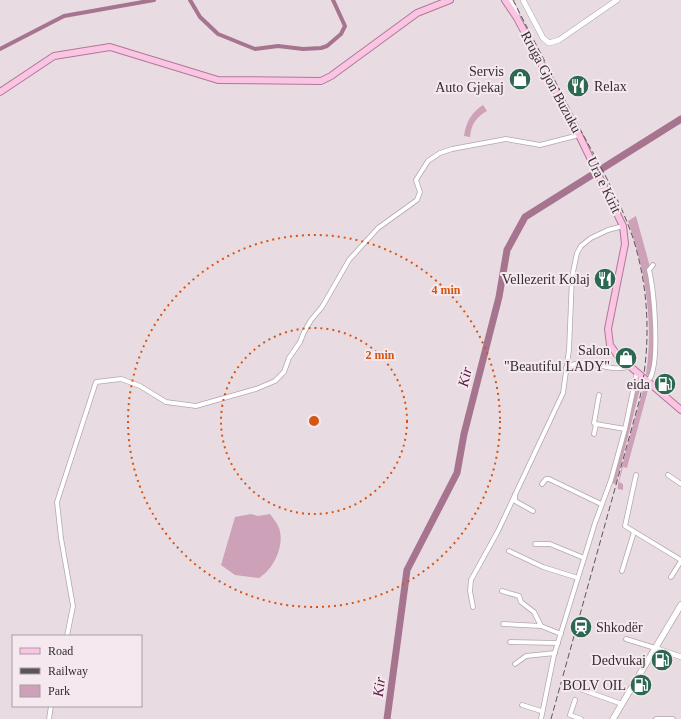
<svg xmlns="http://www.w3.org/2000/svg" width="681" height="719" viewBox="0 0 681 719" font-family="Georgia,serif">
	<style>
		.green { fill: #cda1b7 }
		.lines { fill: none; stroke-linecap: round; stroke-linejoin: round }
		.canal { stroke: #a7748f; stroke-width: 4 }
		.river { stroke: #a7748f; stroke-width: 7 }
		.minor-casing { stroke: #b2a7ac; stroke-width: 5.5 }
		.tertiary-casing { stroke: #b2a7ac; stroke-width: 6 }
		.secondary-casing { stroke: #b2a7ac; stroke-width: 7 }
		.primary-casing { stroke: #b27797; stroke-width: 8 }
		.minor { stroke: #fff; stroke-width: 4 }
		.tertiary { stroke: #fff; stroke-width: 5 }
		.secondary { stroke: #fff; stroke-width: 5.5 }
		.primary { stroke: #fac5e2; stroke-width: 6 }
		.rail { stroke: #5c5558; stroke-width: 1; stroke-dasharray: 6 3; stroke-linecap: butt }
		.ring { fill: none; stroke: #d65510; stroke-width: 2; stroke-dasharray: 2 4 }
		.labels { text-anchor: middle; dominant-baseline: central; stroke-width: 4; stroke-linejoin: round; paint-order: stroke }
		.poi-label { font-size: 14px; fill: #332e30; stroke: #f5e9ef; text-anchor: end }
		.street-label { font-size: 14px; fill: #332e30; stroke: #f5e9ef }
		.water-label { font-size: 15px; font-style: italic; fill: #612248; stroke: #f5e9ef }
		.centre { fill: #d65510; stroke: #f5e9ef; stroke-width: 2 }
		.ring-label { font-size: 12px; text-anchor: middle; font-weight: bold; fill: #d65510; stroke: #f5e9ef; stroke-width: 4; stroke-linejoin: round; paint-order: stroke }
	</style>
	<rect width="100%" height="100%" fill="#e8dce2"/>
	<g class="green">
		<path d="M483 105 487 111C476 117 471 125 470 137L464 136C466 122 471 113 483 105Z"/>
		<path d="M636 216 650 267 649 278 653 309V370L650 378 646 374C654 321 645 271 628 221Z"/>
		<polygon points="638,379 642,381 616,484 611,483"/>
		<path d="M645 383 649 386 627 468 623 467 619 482 623 484V490L618 489C616 483 641 398 645 383Z"/>
		<path d="M251 514 258 516 270 514C273 518 277 523 279 528 285 545 274 569 259 578L235 575 221 565 235 517Z"/>
	</g>
	<g class="lines">
		<g class="canal">
			<polyline points="190,0 200,17 218,34 255,49 278,46 303,49 321,48 327,46 341,34 345,26 333,0"/>
			<polyline points="0,49 64,16 154,0"/>
		</g>
		<polyline class="river" points="387,719 407,570 457,473 464,434 499,297 507,250 525,217 681,119"/>
		<g class="minor-casing">
			<g id="minor">
				<path d="M566 368C588 354 609 375 630 366"/>
				<path d="M648 381C661 368 654 289 649 270L653 265"/>
				<polyline points="596,424 625,429"/>
				<polyline points="594,434 596,424 594,423 599,395"/>
				<polyline points="636,475 625,526 681,560"/>
				<polyline points="668,475 681,484"/>
				<polyline points="542,484 546,479 549,479 601,504"/>
				<polyline points="515,495 515,501 533,511"/>
				<polyline points="535,544 550,544 584,558"/>
				<polyline points="509,551 543,567 578,578"/>
				<polyline points="622,571 634,532"/>
				<polyline points="671,577 681,561"/>
				<polyline points="502,591 519,596 521,602 534,612 541,626 561,634"/>
				<polyline points="473,607 470,591 471,580 498,531 563,393 569,350 572,277 577,253 581,246 591,238 608,230 623,226"/>
				<polyline points="503,624 541,626"/>
				<polyline points="67,636 73,606 61,538 57,502 96,382 121,379 140,386 166,402 196,406 256,389 275,381 284,372 289,358 300,342 304,332 311,320 322,307 349,260 378,228 417,200 420,192 416,180 428,161 440,153 452,149 506,139 540,145 579,135"/>
				<polyline points="626,639 655,648"/>
				<polyline points="510,642 558,643"/>
				<polyline points="515,664 526,656 555,653"/>
				<polyline points="580,689 622,704"/>
				<polyline points="575,700 570,715 581,719"/>
				<polyline points="522,705 541,711"/>
				<polyline points="49,719 51,706"/>
				<polyline points="541,719 554,655 595,523 611,480 625,429 637,372"/>
				<polyline points="656,719 673,719"/>
			</g>
		</g>
		<g class="tertiary-casing">
			<g id="tertiary">
				<polyline points="511,0 517,16"/>
				<polyline points="523,0 543,38 549,43 559,40 617,0"/>
				<polyline points="655,648 681,657"/>
			</g>
		</g>
		<g class="secondary-casing">
			<polyline id="secondary" points="613,719 681,605"/>
		</g>
		<g class="primary-casing">
			<g id="primary">
				<polyline points="505,0 517,18 579,135 623,226 625,244 608,329 610,345 618,356 681,410"/>
				<polyline points="0,92 54,56 110,47 218,80 321,81 331,76 417,13 450,0"/>
			</g>
		</g>
		<use href="#minor" class="minor"/>
		<use href="#tertiary" class="tertiary"/>
		<use href="#secondary" class="secondary"/>
		<use href="#primary" class="primary"/>
		<path class="rail" d="M513 0C535 43 558 86 580 129 599 164 620 200 633 238 650 292 651 347 639 402L551 719"/>
	</g>
	<g class="ring">
		<circle cx="314" cy="421" r="93"/>
		<circle cx="314" cy="421" r="186"/>
	</g>
	<defs>
		<g id="shop-disc" transform="scale(1.15)"><circle r="9.5" fill="#2d6852" stroke="#f5e9ef"/><path d="M-5-2.5h2.3a2.7 3.5 0 0 1 5.4 0H5L5.5 6h-11ZM-1.5-2.5h3a1.5 2.3 0 0 0-3 0Z" fill="#fff"/></g>
		<g id="restaurant-disc" transform="scale(1.15)"><circle r="9.5" fill="#2d6852" stroke="#f5e9ef"/><path d="M-5-6h1v4h1v-4h1v4h1v-4h1v5L-1.5 .5V6h-2V.5L-5-1ZM5-6V6H3V1.5H1.5Q1.5-4 5-6Z" fill="#fff"/></g>
		<g id="fuel-disc" transform="scale(1.15)"><circle r="9.5" fill="#2d6852" stroke="#f5e9ef"/><path d="M-5.5-6h7V0h2V4h1.3V-2.5L3-4.5l.8-.8L6-3V5H2.5V1h-1V6h-7ZM-4.2-4.7v3.2H.2V-4.7Z" fill="#fff"/></g>
		<g id="station-disc" transform="scale(1.15)"><circle r="9.5" fill="#2d6852" stroke="#f5e9ef"/><path d="M-3-6H3Q5-6 5-4V2Q5 4 3 4L4.5 6H3L1.5 4h-3L-3 6H-4.5L-3 4Q-5 4-5 2V-4Q-5-6-3-6ZM-3.5-4v3h7v-3ZM-3.5 1v1.5H-2V1ZM2 1v1.5H3.5V1Z" fill="#fff"/></g>
	</defs>
	<g fill-rule="evenodd">
		<use href="#shop-disc" x="520" y="79"/>
		<use href="#restaurant-disc" x="578" y="86"/>
		<use href="#restaurant-disc" x="605" y="279"/>
		<use href="#shop-disc" x="626" y="358"/>
		<use href="#fuel-disc" x="665" y="384"/>
		<use href="#station-disc" x="581" y="627"/>
		<use href="#fuel-disc" x="662" y="660"/>
		<use href="#fuel-disc" x="641" y="685"/>
	</g>
	<g class="labels">
		<g class="poi-label">
			<text x="504" y="71">Servis<tspan x="504" dy="16">Auto Gjekaj</tspan></text>
			<text x="594" y="86" text-anchor="start">Relax</text>
			<text x="590" y="279">Vellezerit Kolaj</text>
			<text x="610" y="350">Salon<tspan x="610" dy="16">"Beautiful LADY"</tspan></text>
			<text x="650" y="384">eida</text>
			<text x="596" y="627" text-anchor="start">Shkodër</text>
			<text x="646" y="660">Dedvukaj</text>
			<text x="626" y="685">BOLV OIL</text>
		</g>
		<g class="street-label">
			<text transform="translate(551 82) rotate(62)">Rruga Gjon Buzuku</text>
			<text transform="translate(604 185) rotate(64)">Ura e Kirit</text>
		</g>
		<g class="water-label">
			<text transform="translate(465 377) rotate(-77)">Kir</text>
			<text transform="translate(379 687) rotate(-83)">Kir</text>
		</g>
	</g>
	<circle cx="314" cy="421" r="6" class="centre"/>
	<g class="ring-label">
		<text x="446" y="294">4 min</text>
		<text x="380" y="359">2 min</text>
	</g>
	<rect x="12" y="635" width="130" height="72" fill="#f5e9ef" stroke="#a79ea3"/>
	<rect x="20" y="648" width="20" height="6" fill="#fac5e2" stroke="#a79ea3"/>
	<text x="48" y="655" font-size="12" fill="#332e30">Road</text>
	<rect x="20" y="668" width="20" height="6" fill="#5c5558" stroke="#a79ea3"/>
	<text x="48" y="675" font-size="12" fill="#332e30">Railway</text>
	<rect x="20" y="685" width="20" height="12" fill="#cda1b7" stroke="#a79ea3"/>
	<text x="48" y="695" font-size="12" fill="#332e30">Park</text>
</svg>
